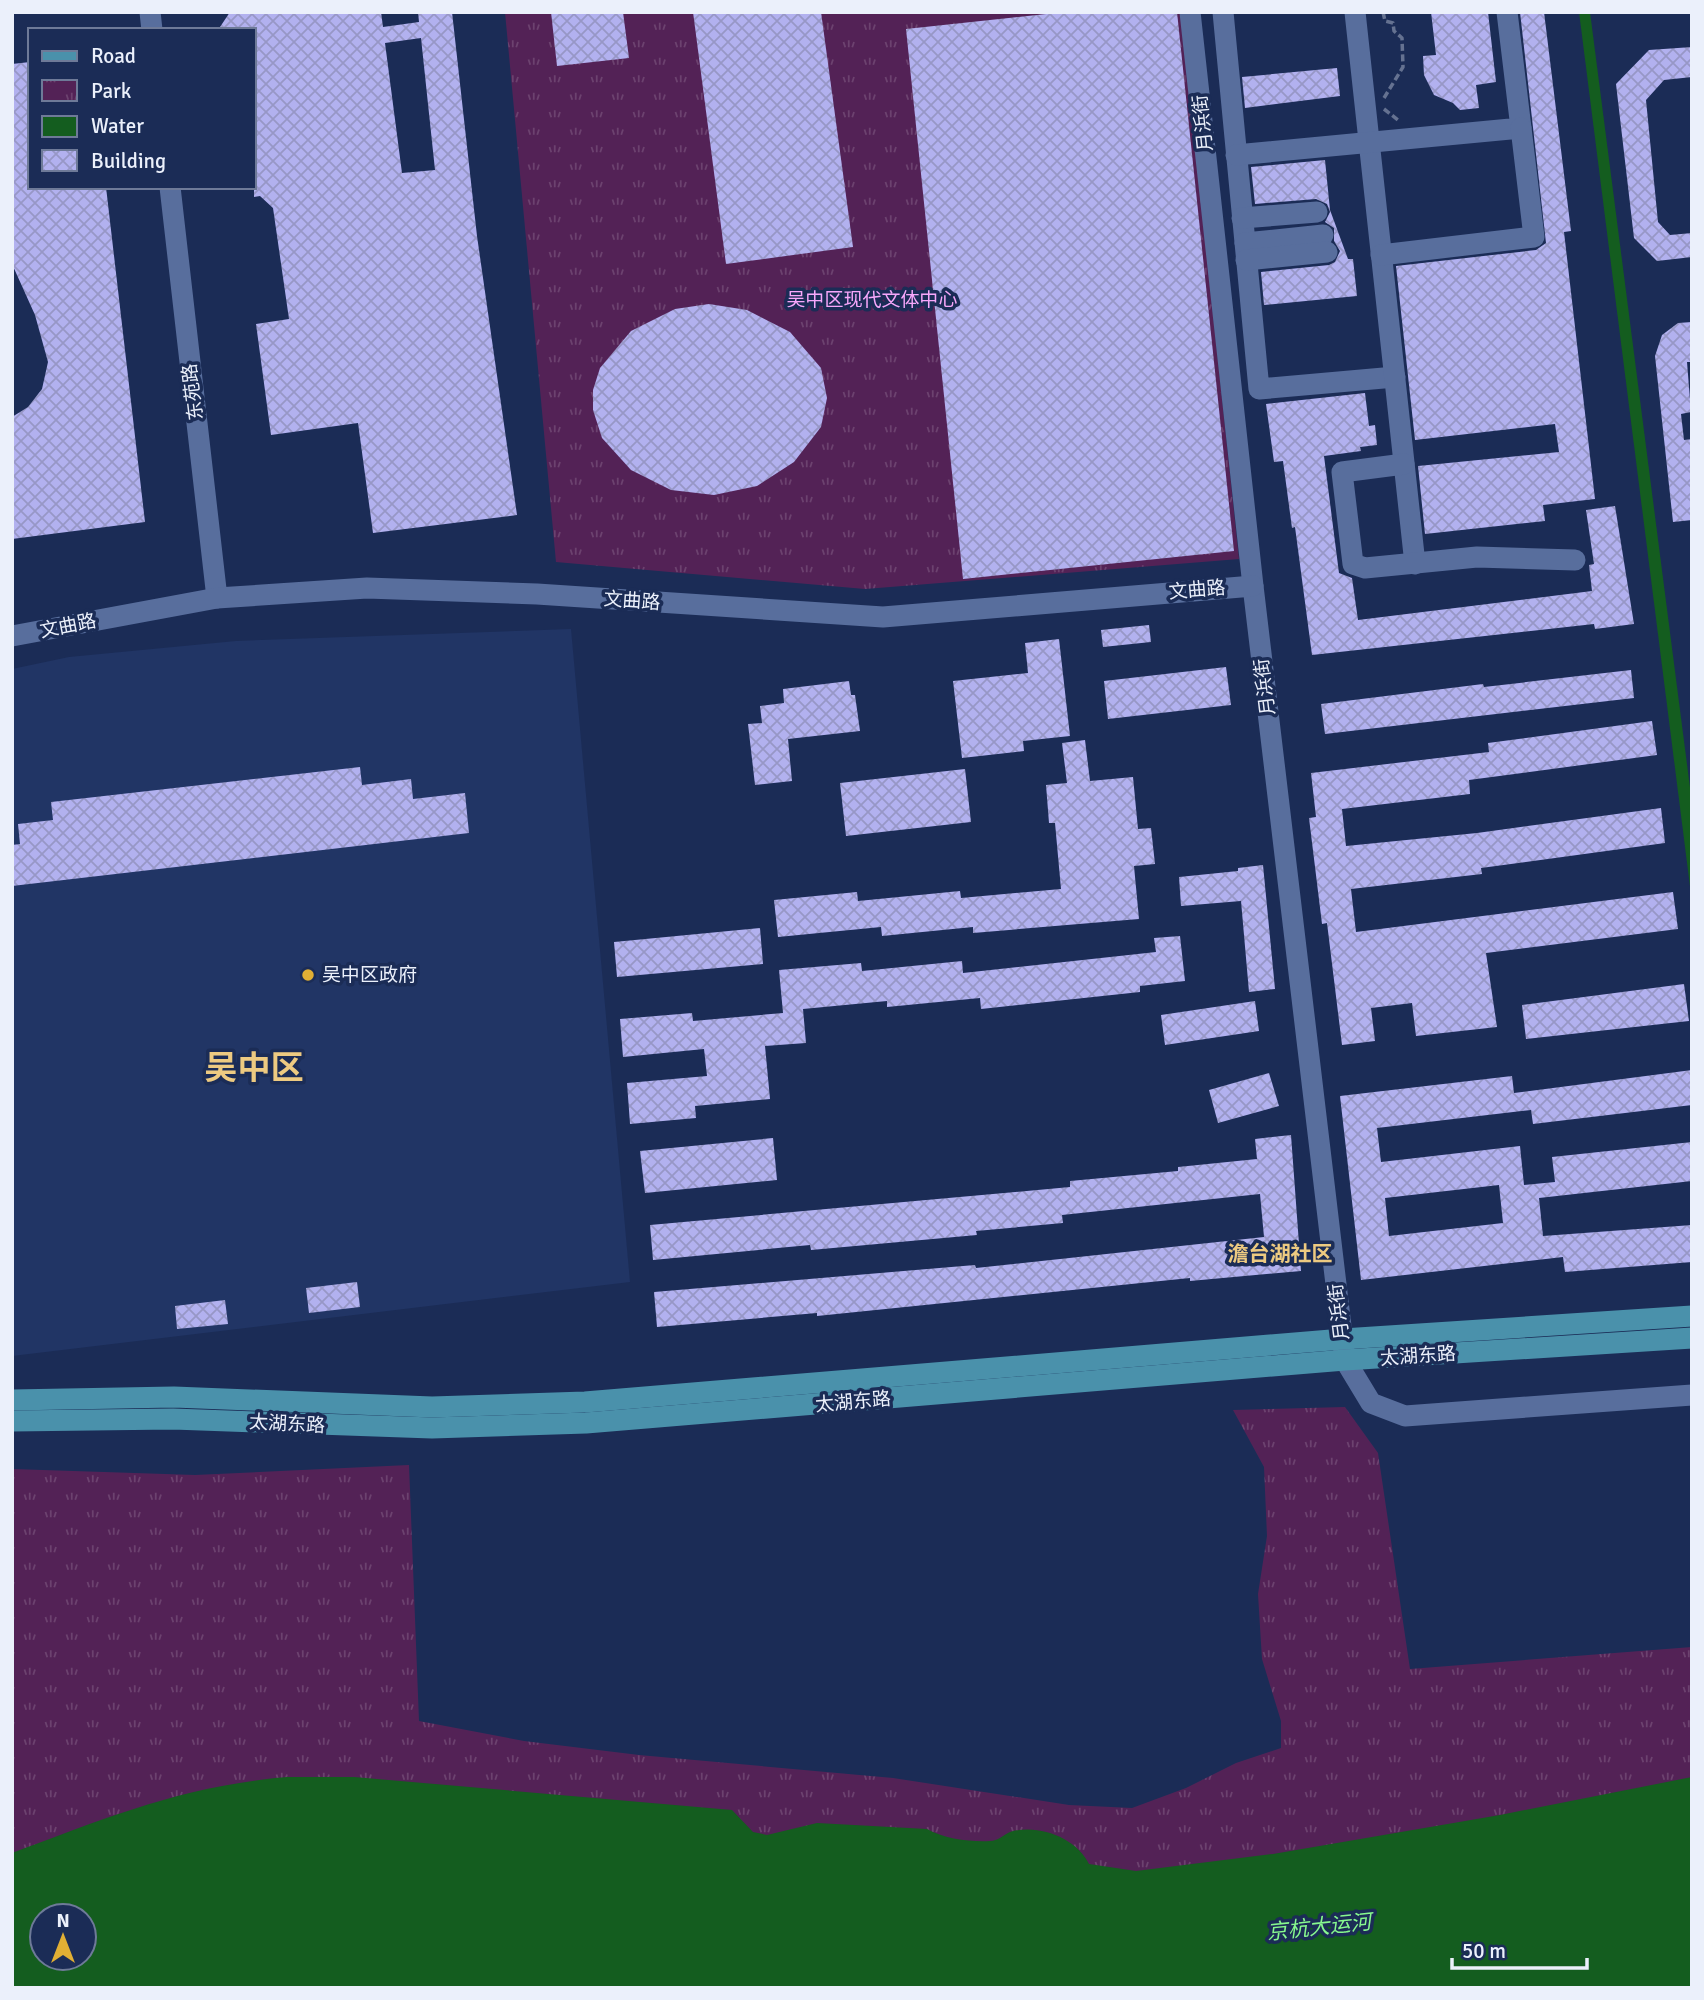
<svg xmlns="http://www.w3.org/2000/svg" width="1704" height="2000" viewBox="0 0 1704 2000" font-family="Signika,'Noto Sans SC',sans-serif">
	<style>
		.built { fill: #213565 }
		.park { fill: url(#park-tufts) }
		.water { fill: #145d1f; fill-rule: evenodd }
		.building { fill: url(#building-cross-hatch); fill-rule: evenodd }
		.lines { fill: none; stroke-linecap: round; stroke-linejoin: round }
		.path { stroke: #657291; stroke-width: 3.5; stroke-dasharray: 7 3.5; stroke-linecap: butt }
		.minor { stroke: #586e9d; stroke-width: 21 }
		.major { stroke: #4a91ab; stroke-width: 21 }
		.poi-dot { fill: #e1af34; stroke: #1b2c56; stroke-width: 2.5 }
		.labels { text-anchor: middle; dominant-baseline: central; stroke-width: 7; stroke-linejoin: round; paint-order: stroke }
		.street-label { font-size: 19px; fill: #ebf0fb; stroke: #1b2c56 }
		.park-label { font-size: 19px; fill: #f7a7fb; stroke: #1b2c56 }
		.poi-label { font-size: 19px; fill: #ebf0fb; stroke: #1b2c56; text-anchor: start }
		.neighbourhood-label { font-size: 21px; font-weight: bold; fill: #edca81; stroke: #1b2c56 }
		.water-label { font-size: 21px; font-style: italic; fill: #87f88e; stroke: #1b2c56 }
		.town-label { font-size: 33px; font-weight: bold; fill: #edca81; stroke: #1b2c56 }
	</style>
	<defs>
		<pattern id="park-tufts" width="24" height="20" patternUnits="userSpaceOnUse" patternTransform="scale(1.75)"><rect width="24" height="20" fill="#532256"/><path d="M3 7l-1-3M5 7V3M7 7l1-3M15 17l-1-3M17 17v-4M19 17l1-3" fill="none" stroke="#6c426f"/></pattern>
		<pattern id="building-cross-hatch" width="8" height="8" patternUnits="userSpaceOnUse" patternTransform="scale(1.75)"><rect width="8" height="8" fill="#b2b1ef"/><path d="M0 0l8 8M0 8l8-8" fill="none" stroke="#9797c6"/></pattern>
	</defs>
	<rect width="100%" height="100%" fill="#1b2c56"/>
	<polygon class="built" points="571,629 630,1282 12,1356 12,669 69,657 236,641"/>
	<g class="park">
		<polygon points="505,12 1181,12 1239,559 865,589 556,562"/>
		<polygon points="1345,1407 1378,1453 1410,1669 1692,1647 1692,1842 1244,1899 42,1916 42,1958 12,1973 12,1469 195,1475 409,1465 419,1721 524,1741 639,1755 893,1778 1069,1805 1132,1808 1186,1788 1236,1763 1281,1748 1281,1721 1262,1659 1258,1594 1267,1536 1264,1467 1233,1410"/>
	</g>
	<g class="water">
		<polygon points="1579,12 1590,12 1692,803 1692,902"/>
		<path d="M287 1777H354L732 1810 753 1832 767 1835 817 1823 927 1829C944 1839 971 1842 990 1841 998 1841 1003 1835 1010 1832 1038 1823 1077 1838 1089 1864L1136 1871 1273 1854 1500 1815 1692 1777V1988H12V1853C108 1817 183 1786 287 1777ZM42 1916H84V1958H42Z"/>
	</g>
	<g class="building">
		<path d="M230 12H381L383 27 419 22 418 12H452L477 236 517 515 373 533 358 423 271 435 256 324 289 319 273 208 260 196 254 197V30H218ZM421 38 435 170 402 173 385 43Z"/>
		<polygon points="551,12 623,12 629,58 557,66"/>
		<polygon points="693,12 821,12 853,247 726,264"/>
		<polygon points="1065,12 1177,12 1234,551 963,579 906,29"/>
		<polygon points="1431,12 1488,12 1496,82 1476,85 1479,108 1460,110 1453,103 1434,95 1424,75 1423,56 1436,55"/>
		<polygon points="1520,12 1544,12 1571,231 1564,232 1595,499 1543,505 1545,521 1425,534 1418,466 1559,452 1555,424 1415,440 1396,266 1536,250 1546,243"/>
		<polygon points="1692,47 1692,77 1664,80 1646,100 1658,222 1670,235 1692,233 1692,257 1657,261 1634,238 1616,84 1649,50"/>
		<polygon points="30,62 30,187 106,187 145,522 12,539 12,417 28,407 42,389 48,362 35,315 12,264 12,64"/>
		<polygon points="1337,68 1340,96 1245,108 1242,77"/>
		<polygon points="1325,160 1330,210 1348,259 1353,259 1357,296 1264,305 1261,272 1329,265 1335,262 1340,251 1334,241 1334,228 1325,222 1330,212 1327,204 1316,199 1255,204 1251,167"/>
		<polygon points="709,304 747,310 790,332 821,368 827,398 821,427 794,462 757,486 714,495 671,490 631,470 602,438 593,410 593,390 600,368 631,331 675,309"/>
		<polygon points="1692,322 1692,362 1687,362 1691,412 1681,414 1684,440 1692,439 1692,520 1673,522 1655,356 1662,335 1678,323"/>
		<polygon points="1365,393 1369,426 1375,425 1377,445 1360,447 1361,451 1324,456 1339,573 1352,578 1358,620 1592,591 1589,565 1594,564 1586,510 1615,506 1634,624 1595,629 1594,624 1312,655 1295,527 1292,528 1283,461 1274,462 1266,404"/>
		<polygon points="1149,625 1151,642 1103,647 1101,630"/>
		<polygon points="1059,639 1070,736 1023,741 1024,751 962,758 953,681 1028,673 1025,643"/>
		<polygon points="1226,667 1231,705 1108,719 1104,681"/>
		<polygon points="1631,670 1634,698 1325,734 1321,704 1483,684 1484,687"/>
		<polygon points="849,681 851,695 855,695 860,731 788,739 792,781 755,785 748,724 762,723 760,706 784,703 783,689"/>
		<polygon points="1652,721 1657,755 1469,780 1470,794 1342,809 1346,846 1477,833 1661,808 1665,843 1481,868 1482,874 1351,889 1356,932 1673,892 1678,929 1486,953 1497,1027 1416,1036 1412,1003 1371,1008 1375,1041 1342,1045 1327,923 1322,924 1309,818 1316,817 1311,773 1489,752 1488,743"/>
		<polygon points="1085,740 1090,781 1133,777 1138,829 1151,828 1155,864 1134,866 1139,919 973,933 973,927 882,936 881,927 778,937 774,900 857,892 858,901 960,891 961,898 1061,889 1055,823 1049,823 1046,785 1067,783 1062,743"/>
		<polygon points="360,767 362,785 411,779 413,799 465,793 469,833 12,886 12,845 20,844 18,824 53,820 51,802"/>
		<polygon points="965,769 971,822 846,836 840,783"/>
		<polygon points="1263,865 1275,989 1249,992 1241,901 1181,906 1179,877 1238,871 1238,868"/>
		<polygon points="760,928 763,964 617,977 614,942"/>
		<polygon points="1180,936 1185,981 1140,986 1140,992 981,1009 980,998 887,1007 887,1001 803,1009 806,1043 765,1046 770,1099 695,1106 696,1118 630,1124 627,1083 707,1076 704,1049 623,1057 620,1019 692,1013 693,1021 783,1013 779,970 861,963 862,971 962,961 963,973 1156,952 1154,938"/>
		<polygon points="1684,984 1689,1021 1526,1039 1522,1005"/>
		<polygon points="1255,1001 1259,1031 1165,1045 1161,1015"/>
		<path d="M1692 1070V1105L1533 1124 1531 1110 1377 1128 1381 1162 1520 1146 1524 1185 1555 1182 1552 1157 1692 1142V1181L1539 1198 1543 1236 1692 1225V1262L1565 1272 1563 1257 1361 1280 1340 1096 1512 1076 1514 1093ZM1499 1185 1503 1223 1389 1236 1385 1198Z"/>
		<polygon points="1269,1073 1279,1106 1218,1123 1209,1090"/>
		<polygon points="1291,1135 1301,1271 1190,1281 1190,1278 817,1316 817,1313 657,1327 654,1292 975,1265 976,1268 1264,1237 1260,1194 1062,1215 1063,1223 976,1231 977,1235 811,1250 810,1245 653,1260 650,1225 1070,1187 1070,1181 1178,1171 1178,1167 1257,1159 1255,1139"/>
		<polygon points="773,1138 777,1180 645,1193 640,1151"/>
		<polygon points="357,1282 360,1307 309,1313 306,1288"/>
		<polygon points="225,1300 228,1324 177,1329 175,1306"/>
	</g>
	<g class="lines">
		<g class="path">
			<polyline points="1383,12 1385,21 1393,23 1394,31 1402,38 1403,67 1384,98"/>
			<polyline points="1384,109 1398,120"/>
		</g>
		<g class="minor">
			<polyline points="150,12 152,30"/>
			<polyline points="1190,12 1253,586 1345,1360 1371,1403 1405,1416 1692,1395"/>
			<polyline points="1223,12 1259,389 1395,377"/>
			<polyline points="1355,12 1415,564"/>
			<polyline points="1236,155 1521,128 1507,12"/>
			<polyline points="170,187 217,598"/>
			<polyline points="1242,218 1317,212"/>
			<polyline points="1245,243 1323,235"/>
			<polyline points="1381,255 1534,237 1521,128"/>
			<polyline points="1246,260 1327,252"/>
			<polyline points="1404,464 1342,472 1353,564 1365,568 1477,557 1575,560"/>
			<polyline points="12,636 217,598 367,588 537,594 883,617 1253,586"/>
		</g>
		<g class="major">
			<polyline points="12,1400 174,1397 432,1407 585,1402 1343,1339 1692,1316"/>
			<polyline points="12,1421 173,1419 432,1428 586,1423 1345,1360 1692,1338"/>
		</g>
	</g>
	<circle class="poi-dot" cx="308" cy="975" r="7"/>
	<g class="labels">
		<g class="street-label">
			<text transform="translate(1203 123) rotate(-96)">月浜街</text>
			<text transform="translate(193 392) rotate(-97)">东苑路</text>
			<text transform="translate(1197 590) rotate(-5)">文曲路</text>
			<text transform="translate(632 601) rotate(4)">文曲路</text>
			<text transform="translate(68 626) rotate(-11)">文曲路</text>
			<text transform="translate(1265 687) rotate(-97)">月浜街</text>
			<text transform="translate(1339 1312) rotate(-97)">月浜街</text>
			<text transform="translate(1418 1356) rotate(-4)">太湖东路</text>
			<text transform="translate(853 1402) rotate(-5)">太湖东路</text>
			<text transform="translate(287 1424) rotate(3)">太湖东路</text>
		</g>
		<g class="park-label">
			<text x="872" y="300">吴中区现代文体中心</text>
		</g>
		<g class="poi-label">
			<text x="322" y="975">吴中区政府</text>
		</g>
		<g class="neighbourhood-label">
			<text x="1280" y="1254">澹台湖社区</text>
		</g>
		<g class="water-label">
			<text transform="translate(1319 1927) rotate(-6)">京杭大运河</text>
		</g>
		<g class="town-label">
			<text x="254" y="1068">吴中区</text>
		</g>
	</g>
	<rect width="1704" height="2000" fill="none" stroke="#ebf0fb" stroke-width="28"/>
	<rect x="28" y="28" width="228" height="161" fill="#1b2c56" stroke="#6e7a98" stroke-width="2"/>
	<rect x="42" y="51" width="35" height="10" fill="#4a91ab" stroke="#6e7a98" stroke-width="2"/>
	<text x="91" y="63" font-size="21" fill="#ebf0fb">Road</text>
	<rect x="42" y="80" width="35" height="21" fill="url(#park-tufts)" stroke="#6e7a98" stroke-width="2"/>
	<text x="91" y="98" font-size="21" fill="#ebf0fb">Park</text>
	<rect x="42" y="116" width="35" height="21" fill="#145d1f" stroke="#6e7a98" stroke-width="2"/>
	<text x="91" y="133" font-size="21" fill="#ebf0fb">Water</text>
	<rect x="42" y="150" width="35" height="21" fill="url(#building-cross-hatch)" stroke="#6e7a98" stroke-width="2"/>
	<text x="91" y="168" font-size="21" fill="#ebf0fb">Building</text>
	<g transform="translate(63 1937)"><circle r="33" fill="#1b2c56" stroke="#6e7a98" stroke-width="2"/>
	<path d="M0-5L12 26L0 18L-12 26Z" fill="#e1af34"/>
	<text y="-10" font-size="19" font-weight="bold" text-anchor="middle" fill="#ebf0fb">N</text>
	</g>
	<path d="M1452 1958v10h135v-10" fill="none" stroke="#ebf0fb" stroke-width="3.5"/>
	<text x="1462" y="1958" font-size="21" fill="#ebf0fb" stroke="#1b2c56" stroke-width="5" paint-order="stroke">50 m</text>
</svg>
